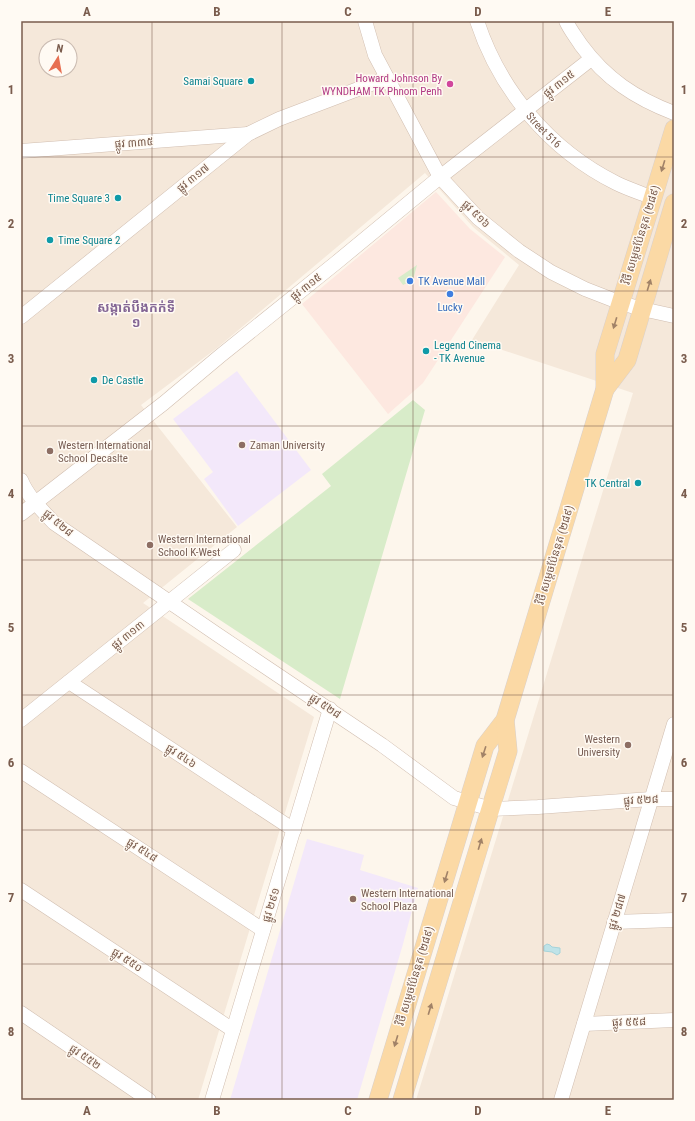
<svg xmlns="http://www.w3.org/2000/svg" width="695" height="1121" viewBox="0 0 695 1121" font-family="'Roboto Condensed','Noto Sans Khmer',sans-serif">
	<style>
		.residential { fill: #f5e8da; fill-rule: evenodd }
		.commercial { fill: #fde8e0 }
		.education { fill: #f3e8fa }
		.green { fill: #d8ecc9 }
		.water { fill: #bfe3e8; stroke: #a5d3da }
		.lines { fill: none; stroke-linecap: round; stroke-linejoin: round }
		.minor-casing { stroke: #d1beb0; stroke-width: 15 }
		.major-casing { stroke: #dad1cd; stroke-width: 19 }
		.minor { stroke: #fff; stroke-width: 14 }
		.major { stroke: #fbd9a5; stroke-width: 18 }
		.oneway { fill: #a18267 }
		.grid { fill: none; stroke: #7a5c4d; stroke-width: 1; stroke-opacity: 0.55 }
		.culture-dot { fill: #0f9aa8; stroke: #fffaf3; stroke-width: 1.5 }
		.hotel-dot { fill: #d1479c; stroke: #fffaf3; stroke-width: 1.5 }
		.shop-dot { fill: #3f7fe0; stroke: #fffaf3; stroke-width: 1.5 }
		.education-dot { fill: #8d6e63; stroke: #fffaf3; stroke-width: 1.5 }
		.labels { text-anchor: middle; dominant-baseline: central; stroke-width: 3; stroke-linejoin: round; paint-order: stroke }
		.hotel-label { font-size: 11px; fill: #b23c85; stroke: #fffaf3; text-anchor: end }
		.culture-label { font-size: 11px; fill: #0d838f; stroke: #fffaf3; text-anchor: end }
		.street-label { font-size: 11px; fill: #7a5c4d; stroke: #fffaf3 }
		.shop-label { font-size: 11px; fill: #366cbe; stroke: #fffaf3; text-anchor: start }
		.education-label { font-size: 11px; fill: #785e54; stroke: #fffaf3; text-anchor: start }
		.quarter-label { font-size: 13px; font-weight: bold; fill: #846695; stroke: #fffaf3 }
		.neatline { fill: none; stroke: #7a5c4d; stroke-width: 1.5 }
		.grid-label { font-size: 13px; text-anchor: middle; font-weight: bold; fill: #7a5c4d }
	</style>
	<rect width="100%" height="100%" fill="#fdf6ec"/>
	<path class="residential" d="M21 21H674V1100H416L633 393 472 340 519 265 473 227 425 173 217 348 141 405 237 527 143 603 314 717 198 1100H21ZM46 46H70V70H46Z"/>
	<polygon class="commercial" points="436,192 470,229 505,257 423,383 388,414 302,304"/>
	<g class="education">
		<polygon points="237,371 311,470 238,526 204,479 213,472 173,419"/>
		<polygon points="307,839 364,855 360,870 418,888 403,944 357,1100 230,1100"/>
	</g>
	<g class="green">
		<polygon points="417,265 413,280 403,285 398,278"/>
		<polygon points="413,400 425,410 340,699 188,599 331,486 322,474"/>
	</g>
	<polygon class="water" points="547,944 550,945 552,947 560,948 560,953 557,955 552,952 544,951 544,946"/>
	<g class="lines">
		<g class="minor-casing">
			<g id="minor">
				<polyline points="365,21 375,55 440,177 478,218 519,251 551,272 585,289 621,303 642,309 674,316"/>
				<path id="s1" d="M477 21C500 91 550 150 616 183 628 189 641 193 653 198"/>
				<path d="M566 21C570 30 576 37 581 45 606 79 635 98 674 113"/>
				<polyline points="21,151 248,134"/>
				<polyline points="21,317 248,134 279,119 387,78"/>
				<path d="M21 480C28 497 42 510 54 523L218 635 382 745 454 798 491 809 538 807 651 799H674"/>
				<polyline points="21,514 164,403 220,356 337,262 440,177 591,59"/>
				<polyline points="69,682 294,830"/>
				<polyline points="21,720 234,550"/>
				<polyline points="21,771 263,930"/>
				<polyline points="21,890 233,1030"/>
				<polyline points="614,922 674,920"/>
				<polyline points="21,1013 149,1100"/>
				<polyline points="584,1024 674,1020"/>
				<polyline points="212,1100 330,709"/>
				<polyline points="561,1100 674,724"/>
			</g>
		</g>
		<g class="major-casing">
			<g id="major">
				<polyline points="605,389 627,360 674,203"/>
				<polyline points="378,1100 485,746 505,720 605,389 605,354 674,129"/>
				<polyline points="402,1100 508,751 505,720"/>
			</g>
		</g>
		<use href="#minor" class="minor"/>
		<use href="#major" class="major"/>
	</g>
	<defs><path id="oneway-solid" d="M-6-.8H1V-3.2L6.5 0L1 3.2V.8H-6Z"/></defs>
	<g class="oneway">
		<use href="#oneway-solid" transform="translate(663 166) rotate(107)"/>
		<use href="#oneway-solid" transform="translate(649 285) rotate(-73)"/>
		<use href="#oneway-solid" transform="translate(615 323) rotate(107)"/>
		<use href="#oneway-solid" transform="translate(484 752) rotate(108)"/>
		<use href="#oneway-solid" transform="translate(480 844) rotate(-73)"/>
		<use href="#oneway-solid" transform="translate(446 877) rotate(107)"/>
		<use href="#oneway-solid" transform="translate(430 1009) rotate(-73)"/>
		<use href="#oneway-solid" transform="translate(396 1041) rotate(107)"/>
	</g>
	<path class="grid" d="M152 21V1100M282 21V1100M413 21V1100M543 21V1100M21 157H674M21 291H674M21 426H674M21 560H674M21 695H674M21 830H674M21 964H674"/>
	<g class="culture-dot">
		<circle cx="251" cy="81" r="4"/>
		<circle cx="118" cy="198" r="4"/>
		<circle cx="50" cy="240" r="4"/>
		<circle cx="426" cy="351" r="4"/>
		<circle cx="94" cy="380" r="4"/>
		<circle cx="638" cy="483" r="4"/>
	</g>
	<circle class="hotel-dot" cx="450" cy="84" r="4"/>
	<g class="shop-dot">
		<circle cx="410" cy="281" r="4"/>
		<circle cx="450" cy="294" r="4"/>
	</g>
	<g class="education-dot">
		<circle cx="242" cy="445" r="4"/>
		<circle cx="50" cy="451" r="4"/>
		<circle cx="150" cy="545" r="4"/>
		<circle cx="628" cy="745" r="4"/>
		<circle cx="353" cy="899" r="4"/>
	</g>
	<g class="labels">
		<g class="hotel-label">
			<text x="442" y="78">Howard Johnson By<tspan x="442" dy="13">WYNDHAM TK Phnom Penh</tspan></text>
		</g>
		<g class="culture-label">
			<text x="243" y="81">Samai Square</text>
			<text x="110" y="198">Time Square 3</text>
			<text x="58" y="240" text-anchor="start">Time Square 2</text>
			<text x="434" y="345" text-anchor="start">Legend Cinema<tspan x="434" dy="13">- TK Avenue</tspan></text>
			<text x="102" y="380" text-anchor="start">De Castle</text>
			<text x="630" y="483">TK Central</text>
		</g>
		<g class="street-label">
			<text transform="translate(559 84) rotate(-38)">ផ្លូវ ៣១៥</text>
			<text stroke="none"><textPath href="#s1" startOffset="129">Street 516</textPath></text>
			<text transform="translate(134 143) rotate(-4)">ផ្លូវ ៣៣៥</text>
			<text transform="translate(193 178) rotate(-39)">ផ្លូវ ៣១៧</text>
			<text transform="translate(476 214) rotate(44)">ផ្លូវ ៥១៦</text>
			<text transform="translate(641 235) rotate(-73)">វិថី សម្តេចប៉ែននុត (២៨៩)</text>
			<text transform="translate(306 287) rotate(-38)">ផ្លូវ ៣១៥</text>
			<text transform="translate(58 523) rotate(40)">ផ្លូវ ៥២៨</text>
			<text transform="translate(555 555) rotate(-73)">វិថី សម្តេចប៉ែននុត (២៨៩)</text>
			<text transform="translate(128 635) rotate(-39)">ផ្លូវ ៣១៣</text>
			<text transform="translate(325 706) rotate(34)">ផ្លូវ ៥២៨</text>
			<text transform="translate(181 756) rotate(33)">ផ្លូវ ៥៤៦</text>
			<text transform="translate(641 800) rotate(-3)">ផ្លូវ ៥២៨</text>
			<text transform="translate(142 850) rotate(33)">ផ្លូវ ៥៤៨</text>
			<text transform="translate(271 905) rotate(-73)">ផ្លូវ ២៩១</text>
			<text transform="translate(617 912) rotate(-73)">ផ្លូវ ២៨៧</text>
			<text transform="translate(127 960) rotate(33)">ផ្លូវ ៥៥០</text>
			<text transform="translate(415 976) rotate(-73)">វិថី សម្តេចប៉ែននុត (២៨៩)</text>
			<text transform="translate(629 1022) rotate(-2)">ផ្លូវ ៥៥៨</text>
			<text transform="translate(85 1057) rotate(34)">ផ្លូវ ៥៥២</text>
		</g>
		<g class="shop-label">
			<text x="418" y="281">TK Avenue Mall</text>
			<text x="450" y="307" text-anchor="middle">Lucky</text>
		</g>
		<g class="education-label">
			<text x="58" y="445">Western International<tspan x="58" dy="13">School Decaslte</tspan></text>
			<text x="250" y="445">Zaman University</text>
			<text x="158" y="539">Western International<tspan x="158" dy="13">School K-West</tspan></text>
			<text x="620" y="739" text-anchor="end">Western<tspan x="620" dy="13">University</tspan></text>
			<text x="361" y="893">Western International<tspan x="361" dy="13">School Plaza</tspan></text>
		</g>
		<g class="quarter-label">
			<text x="136" y="307">សង្កាត់បឹងកក់ទី<tspan x="136" dy="15">១</tspan></text>
		</g>
	</g>
	<rect width="695" height="1121" fill="none" stroke="#fffaf3" stroke-width="44"/>
	<g transform="translate(58 58) rotate(11)"><circle r="19" fill="#fffaf3" stroke="#cabbb1"/>
	<path d="M0-3L7 15L0 10L-7 15Z" fill="#e76f51"/>
	<text y="-6" font-size="11" font-weight="bold" text-anchor="middle" fill="#7a5c4d">N</text>
	</g>
	<rect x="22" y="22" width="651" height="1077" class="neatline"/>
	<g class="grid-label">
		<text x="87" y="16">A</text>
		<text x="217" y="16">B</text>
		<text x="348" y="16">C</text>
		<text x="478" y="16">D</text>
		<text x="608" y="16">E</text>
		<text x="11" y="94">1</text>
		<text x="684" y="94">1</text>
		<text x="11" y="228">2</text>
		<text x="684" y="228">2</text>
		<text x="11" y="363">3</text>
		<text x="684" y="363">3</text>
		<text x="11" y="498">4</text>
		<text x="684" y="498">4</text>
		<text x="11" y="632">5</text>
		<text x="684" y="632">5</text>
		<text x="11" y="767">6</text>
		<text x="684" y="767">6</text>
		<text x="11" y="902">7</text>
		<text x="684" y="902">7</text>
		<text x="11" y="1036">8</text>
		<text x="684" y="1036">8</text>
		<text x="87" y="1115">A</text>
		<text x="217" y="1115">B</text>
		<text x="348" y="1115">C</text>
		<text x="478" y="1115">D</text>
		<text x="608" y="1115">E</text>
	</g>
</svg>
